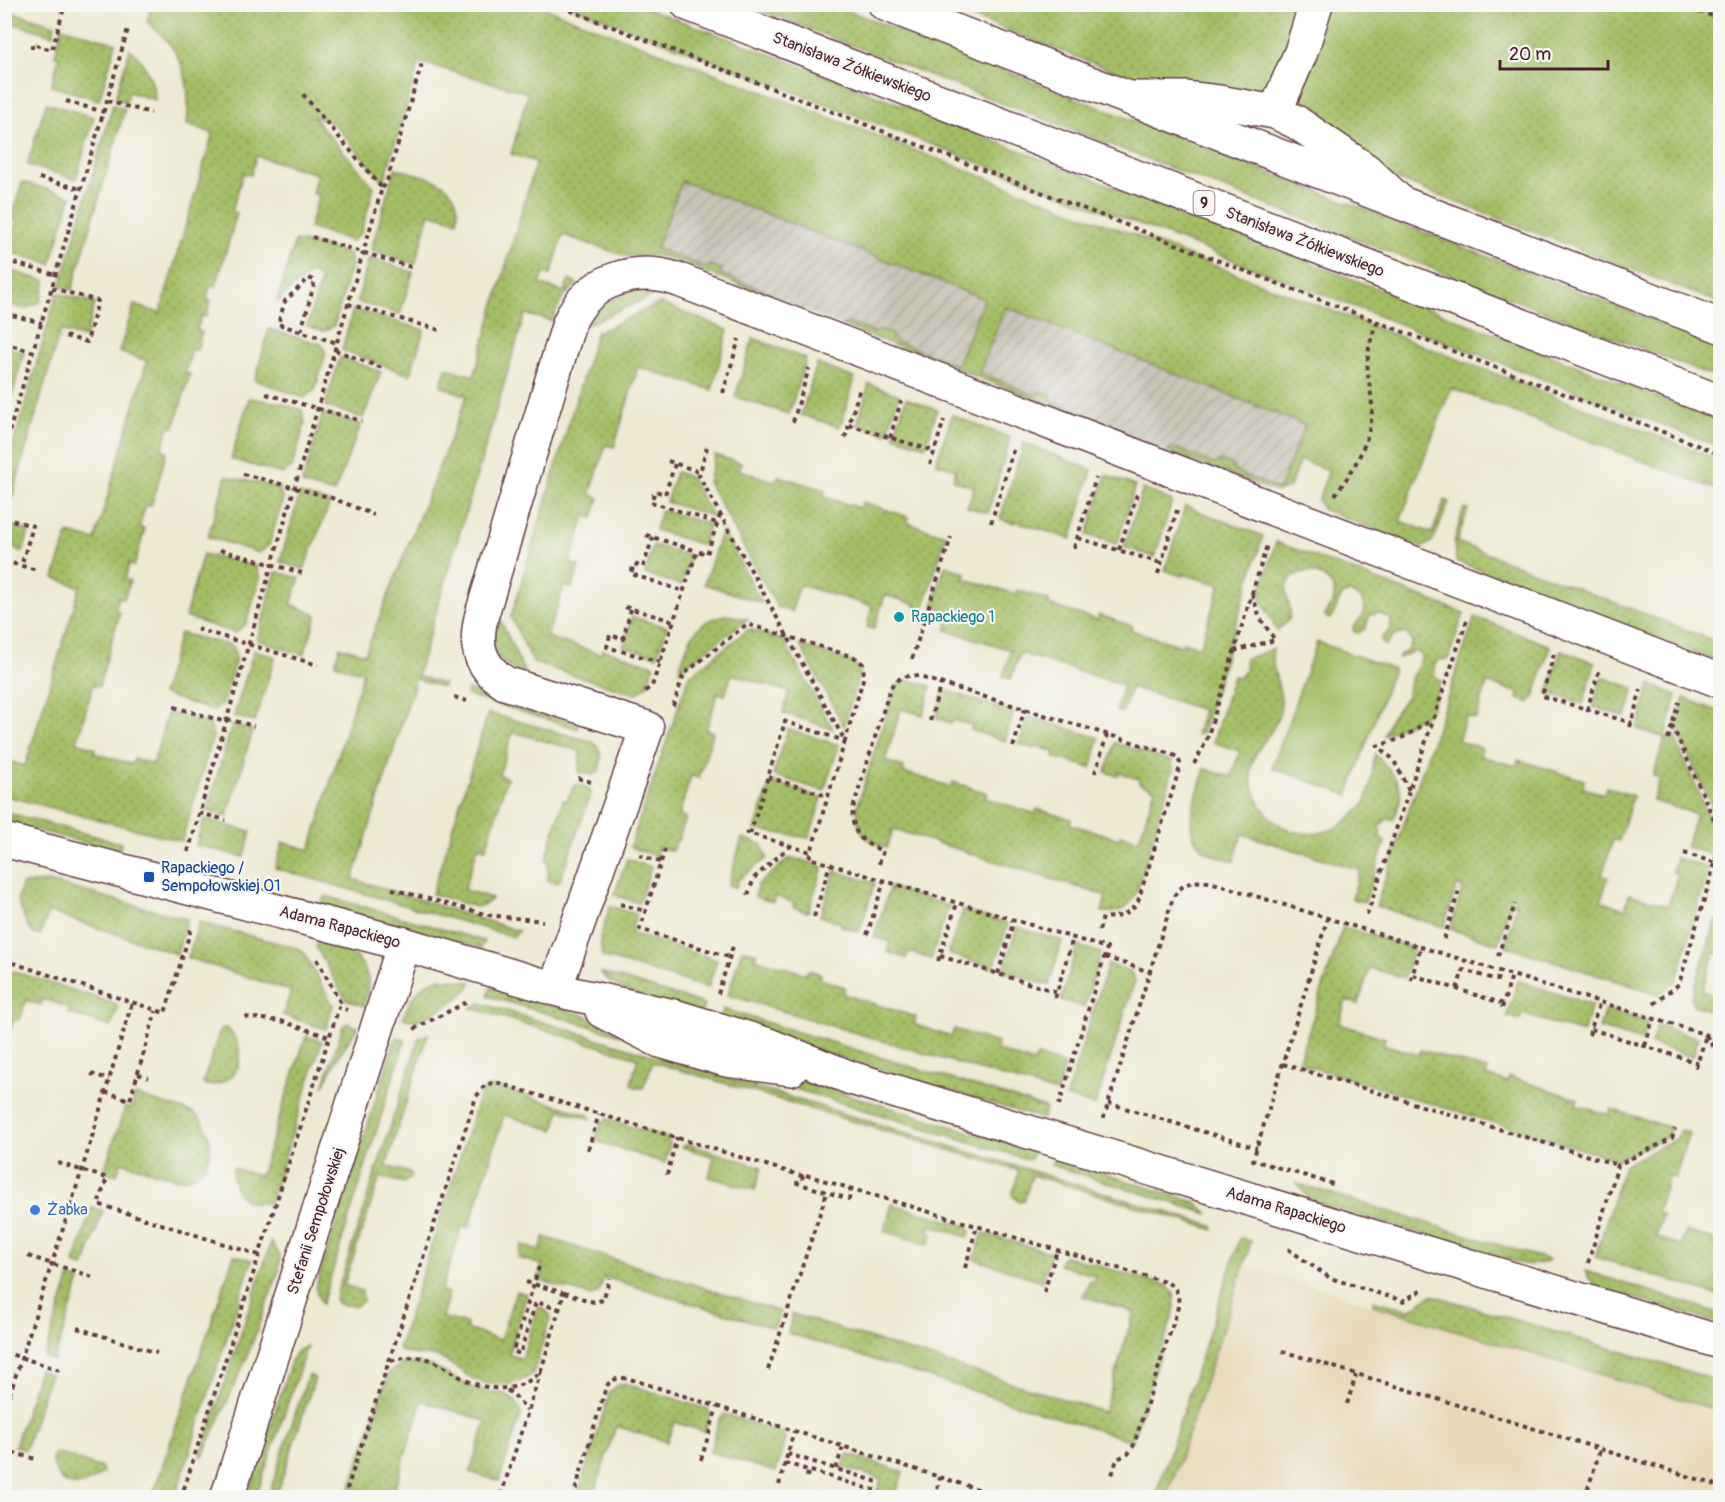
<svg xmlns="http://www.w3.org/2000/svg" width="1725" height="1502" viewBox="0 0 1725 1502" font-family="Pangolin,sans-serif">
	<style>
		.built { fill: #e8daba }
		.industrial { fill: url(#industrial-furrows) }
		.green { fill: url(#green-dots); stroke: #766e48; stroke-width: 1.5 }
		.pitch { fill: #a3be65; stroke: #766e48; stroke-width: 1.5 }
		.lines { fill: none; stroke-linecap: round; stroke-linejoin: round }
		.minor-casing { stroke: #633d44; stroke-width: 36 }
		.major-casing { stroke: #633d44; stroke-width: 36 }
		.path { stroke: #633d44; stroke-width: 4; stroke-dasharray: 4.5 4.5; stroke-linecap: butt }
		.minor { stroke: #fff; stroke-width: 33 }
		.major { stroke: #fff; stroke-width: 33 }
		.culture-dot { fill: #0f9aa8; stroke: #f6f6f2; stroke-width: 2 }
		.transit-dot { fill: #1a4fb4; stroke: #f6f6f2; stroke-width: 2 }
		.shop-dot { fill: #3f7fe0; stroke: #f6f6f2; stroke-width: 2 }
		.labels { text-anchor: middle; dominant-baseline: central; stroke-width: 4.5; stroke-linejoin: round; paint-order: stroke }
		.shield { fill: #f6f6f2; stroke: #7e6067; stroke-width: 1.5 }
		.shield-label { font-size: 15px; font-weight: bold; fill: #4a1f2b }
		.street-label { font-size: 16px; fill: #4a1f2b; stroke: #f6f6f2 }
		.culture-label { font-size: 16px; fill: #0d838f; stroke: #f6f6f2; text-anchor: start }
		.transit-label { font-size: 16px; fill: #164399; stroke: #f6f6f2; text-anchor: start }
		.shop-label { font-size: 16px; fill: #366cbe; stroke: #f6f6f2; text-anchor: start }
	</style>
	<defs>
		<pattern id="industrial-furrows" width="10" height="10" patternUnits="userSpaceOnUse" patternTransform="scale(1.5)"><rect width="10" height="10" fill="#c9c4b8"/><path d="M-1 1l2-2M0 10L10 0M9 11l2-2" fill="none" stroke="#aea89e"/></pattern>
		<pattern id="green-dots" width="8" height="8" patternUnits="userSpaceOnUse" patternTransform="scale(1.5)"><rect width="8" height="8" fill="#a3be65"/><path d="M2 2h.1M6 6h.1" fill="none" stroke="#879a53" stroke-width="1.8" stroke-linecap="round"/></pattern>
	</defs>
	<rect width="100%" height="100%" fill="#f6f6f2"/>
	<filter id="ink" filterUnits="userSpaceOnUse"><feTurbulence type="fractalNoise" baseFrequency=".0167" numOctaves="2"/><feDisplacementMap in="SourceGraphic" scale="12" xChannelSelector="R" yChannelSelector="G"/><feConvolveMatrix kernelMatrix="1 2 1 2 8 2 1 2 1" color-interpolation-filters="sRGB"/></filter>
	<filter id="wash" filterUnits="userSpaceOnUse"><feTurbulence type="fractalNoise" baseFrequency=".008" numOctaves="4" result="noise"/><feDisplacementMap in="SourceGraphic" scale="24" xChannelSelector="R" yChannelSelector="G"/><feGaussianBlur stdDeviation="1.35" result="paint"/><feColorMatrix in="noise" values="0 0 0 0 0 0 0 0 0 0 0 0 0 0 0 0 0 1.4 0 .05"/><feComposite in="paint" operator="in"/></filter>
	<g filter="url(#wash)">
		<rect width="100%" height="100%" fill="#eee9d3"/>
		<polygon class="built" points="1244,1265 1720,1411 1720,1497 1167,1498"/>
		<polygon class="industrial" points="681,181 1305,425 1279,489 1233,471 1166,451 666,257 656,248"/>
		<g class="green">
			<path d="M152 5H537L1720 460V491L1451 388 1400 521 1432 533 1445 500 1449 502 1433 541 1422 548 1322 509 1318 500 1329 470 1300 460 1289 488 1277 492 1166 451 1173 447 1214 464 1222 461 1233 465 1234 471 1279 489 1305 425 1006 307 979 372 1034 395 1041 391 1051 395 1053 402 1083 413 1085 418 842 325 848 323 874 332 882 330 891 333 895 341 957 365 984 299 682 181 656 248 707 268 711 265 721 269 722 275 769 292 771 297 666 257 652 255 626 256 563 235 551 275 544 273 540 284 564 292 569 280 577 283 562 299 551 321 525 314 417 676 444 684 442 687 416 679 353 879 519 931 514 937 275 868 283 842 310 850 363 673 335 664 340 647 365 654 467 396 441 386 446 368 474 376 536 162 511 154 528 93 419 62 384 182 333 123 313 117 374 187 361 233 352 241 309 228 319 195 312 193 317 174 256 156 251 175 243 173 232 211 237 213 216 286 210 285 207 299 211 301 206 317 201 316 197 331 202 332 197 350 192 349 185 372 190 374 174 428 169 427 162 450 167 451 151 506 146 505 139 527 145 529 134 566 129 564 125 579 130 581 124 599 119 597 115 611 120 612 99 686 93 685 77 742 95 748 94 753 132 764 134 759 153 764 168 712 210 724 213 736 182 841 5 796 4 760 25 766 80 587 54 578 68 533 95 540 147 361 119 352 134 305 160 313 213 133 187 125C192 80 183 50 147 22Z"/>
			<polygon points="568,5 638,5 746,45 1720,421 1720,447"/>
			<polygon points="747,5 833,5 901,31 1720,346 1720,379"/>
			<polygon points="942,5 1720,5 1720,303 1388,176 1270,101 1159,80 1152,86"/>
			<polygon points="5,10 55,25 53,35 8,22 5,30"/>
			<polygon points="62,27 116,43 99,100 51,86 59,57 55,56"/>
			<path d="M130 49C145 63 154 79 155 100L129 92 126 102 115 99Z"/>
			<polygon points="46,103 94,117 76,179 27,165"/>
			<polygon points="113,105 125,109 72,290 60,287"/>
			<path d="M395 168C425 177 464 180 457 221L430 213 415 264 371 250Z"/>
			<polygon points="22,182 71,196 51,264 5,251 7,233 13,230 16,221 12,216"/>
			<polygon points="295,241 324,246 349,254 351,265 334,326 324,331 307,326 321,280 311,272 281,298 280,302 277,301"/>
			<polygon points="369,258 413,272 400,314 357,302"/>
			<polygon points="4,269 46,281 40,302 25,309 5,304"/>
			<path d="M638 289 661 292 586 325C597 303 616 296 638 289Z"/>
			<polygon points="57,293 95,303 85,338 60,331 7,515 5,514 5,473"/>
			<polygon points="660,303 728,330 712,390 638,367 614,447 606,445 590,494 599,498 593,518 585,516 570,563 579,566 572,588 564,586 547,637 600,654 602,649 654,665 647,686 636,694 533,663 511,617 596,333"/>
			<polygon points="353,309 424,330 410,375 342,350"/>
			<polygon points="269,329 321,344 326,353 315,390 304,398 255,380"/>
			<polygon points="753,338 806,359 789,414 735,397"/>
			<polygon points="5,346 24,352 5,422 4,346"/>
			<polygon points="340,357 381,372 363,418 325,406"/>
			<polygon points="817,364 855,378 840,427 801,415"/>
			<polygon points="869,384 899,395 887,434 857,425"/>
			<polygon points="249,398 280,403 302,410 305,423 292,468 282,474 231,459"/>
			<polygon points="906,398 937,410 926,446 894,436"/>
			<polygon points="323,413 361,424 334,493 302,484"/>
			<polygon points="952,415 1010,438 988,513 967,507 974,487 953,480 956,469 936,463"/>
			<polygon points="1024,443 1092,470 1071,539 1015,521 1014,523 1000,519"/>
			<polygon points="715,455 741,463 739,470 776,482 778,476 825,490 824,497 860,508 862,502 909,517 908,523 946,535 923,610 916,608 917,605 885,595 874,629 867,627 872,606 799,585 792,612 777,607 708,482"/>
			<polygon points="676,472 690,477 712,516 666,502"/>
			<polygon points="1106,475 1135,486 1117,544 1087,535"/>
			<path d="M226 476C244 481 262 483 279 488L283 499 269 545 259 553 208 537Z"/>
			<polygon points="1143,489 1172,501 1155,557 1124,547"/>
			<polygon points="300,494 330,503 304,569 280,562"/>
			<polygon points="1185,506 1263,536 1202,733 1196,735 1203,710 1131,687 1122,713 1116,711 1123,685 1020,653 1011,679 1003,676 1011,650 946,630 951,612 933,606 945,566 966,573 965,579 1016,594 1017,590 1049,600 1049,605 1097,620 1099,615 1132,626 1131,630 1182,646 1183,642 1200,647 1220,585 1183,574 1182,576 1165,570"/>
			<polygon points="1464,508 1468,509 1457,542 1720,643 1720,663 1456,561 1454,541"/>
			<polygon points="661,510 709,524 703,545 655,530"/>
			<polygon points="5,523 29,531 23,552 5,546"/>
			<polygon points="722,530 762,603 704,584"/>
			<path d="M1276 542 1464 613 1448 659 1438 660 1434 666 1435 676 1441 681 1430 712 1418 719 1384 735 1391 718 1407 696 1411 678 1421 660V655L1414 651 1399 658V655C1407 651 1410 650 1412 641L1406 633 1394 635 1386 645H1383L1381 638 1390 630 1391 619 1379 613 1370 615 1365 629 1358 633 1354 632 1353 627C1361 619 1369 610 1361 598 1336 583 1341 607 1330 619L1326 617 1325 614C1327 610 1331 606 1333 602 1341 581 1309 563 1293 577 1277 592 1294 604 1290 617 1288 623 1281 626 1277 631L1259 596Z"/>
			<polygon points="653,545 691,556 681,585 645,574"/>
			<polygon points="203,554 256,566 260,579 246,624 235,633 185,617"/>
			<polygon points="276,572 300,578 291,604 317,615 304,655 257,640"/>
			<path d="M726 615 748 619 679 670C687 643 694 620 726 615Z"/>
			<path d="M499 617 525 673C491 662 489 649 499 617Z"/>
			<polygon points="632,617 667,627 657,656 623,646"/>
			<polygon points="1475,617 1550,646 1534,698 1532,698 1530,703 1518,699 1519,693 1487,683 1476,719 1466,716 1458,741 1482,748 1480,756 1516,766 1518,760 1584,780 1583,788 1604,794 1606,787 1633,796 1619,841 1613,840 1602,875 1608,878 1601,901 1625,909 1629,894 1668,906 1678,874 1672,872 1676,858 1709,868 1676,982 1658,994 1505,946 1517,904 1511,903 1498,944 1450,929 1463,888 1457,885 1444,927 1376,906"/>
			<polygon points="749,629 783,640 833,729 783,713 789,692 732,674 725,695 718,693 706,730 713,732 699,778 691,776 679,815 686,818 678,841 676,841 672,851 658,847 656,856 630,847 689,676"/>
			<path d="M180 633C198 638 215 641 233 646L236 658 223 703 213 711 162 694Z"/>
			<polygon points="800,645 854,663 860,671 844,726"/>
			<path d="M1273 649C1269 670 1285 690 1280 712 1271 745 1242 749 1254 790 1268 835 1319 848 1352 816 1356 812 1362 808 1365 803 1372 788 1372 769 1375 754 1385 765 1404 783 1400 800 1399 807 1396 813 1394 819H1387L1380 826V837L1385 842 1365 902 1352 899 1360 870 1242 834 1234 861C1223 858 1211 856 1203 849 1179 830 1198 793 1205 769L1231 777 1240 751 1213 742 1233 676 1240 677C1246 671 1246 667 1245 659Z"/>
			<polygon points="254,650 275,657 255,722 234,716"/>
			<polygon points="1561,650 1595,663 1583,704 1548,693"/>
			<polygon points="1602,677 1634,688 1626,717 1593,707"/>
			<path d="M907 680 931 686 923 715 901 709 885 761 904 767 903 772 952 787 953 782 987 793 985 798 1036 814 1037 809 1071 819 1070 824 1119 839 1121 835 1139 840 1155 789 1139 783V779L1119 773 1118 776 1106 772 1115 743 1172 761 1173 770 1137 891C1129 908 1121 914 1102 912L1106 896 893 829 887 848C864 842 856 830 857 807L894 690 898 684Z"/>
			<polygon points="1650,685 1677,695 1665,738 1671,740 1673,733 1718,839 1713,855 1686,847 1696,814 1653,801 1660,778 1653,776 1665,738 1637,729"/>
			<polygon points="468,690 578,724 578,729 466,695"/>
			<polygon points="944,690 1014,712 1005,741 971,730 972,725 952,720 951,723 936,718"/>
			<polygon points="1684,698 1720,712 1720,825 1675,725"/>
			<path d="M488 713 593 742C604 751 602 760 598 773L593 775 579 772 580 751 513 732 499 775 507 778 486 849 478 847 464 890 492 898 486 904 476 907 432 894Z"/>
			<polygon points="1028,716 1099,738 1091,768 1054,757 1055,752 1036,746 1034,749 1019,744"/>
			<polygon points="232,725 253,730 227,817 207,810"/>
			<polygon points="788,729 839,745 824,791 773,775"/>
			<polygon points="771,781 822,798 809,838 755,830"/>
			<polygon points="576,784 588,788 591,793 560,881 555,883 548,881 548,861 546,860 563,800 566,801"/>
			<polygon points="5,812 121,843 119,852 22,826 5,817"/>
			<polygon points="204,819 251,832 244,857 196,845"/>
			<polygon points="742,838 761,844 767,858 738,880 736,888 728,885"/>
			<polygon points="627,859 651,867 639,903 614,895"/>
			<polygon points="788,859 802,860 823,867 808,912 793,907 794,903 775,896 773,902 755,897 757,886"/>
			<polygon points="835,871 875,883 859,932 841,926 841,923 820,916"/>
			<polygon points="49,882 187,919 177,954 49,912 40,935 35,935 28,927 17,899 23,884"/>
			<polygon points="890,887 949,906 931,959 909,952 906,958 887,952 890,942 874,937"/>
			<polygon points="326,896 484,941 481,948 321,905 323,899"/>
			<polygon points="610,906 636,914 631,933 717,960 708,988 602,957 600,938"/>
			<polygon points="963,910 1008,924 994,968 948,954"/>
			<polygon points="1716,921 1720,922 1720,954 1714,953 1702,991 1720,997 1720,1014 1693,1005 1691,998"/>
			<polygon points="199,922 300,949 304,953 333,1005 326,1029 283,1015 291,991 188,958"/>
			<polygon points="1017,927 1062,941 1049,985 1003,971"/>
			<polygon points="1343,927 1414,948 1404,978 1370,968 1358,1004 1346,1000 1339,1024 1385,1038 1383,1044 1419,1055 1421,1050 1487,1070 1486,1076 1507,1082 1509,1077 1578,1099 1576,1105 1609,1115 1611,1109 1671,1128 1667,1137 1617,1160 1298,1063"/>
			<path d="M318 938C340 945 367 957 368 983 368 990 366 998 364 1006L345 999 316 947Z"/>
			<polygon points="1077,946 1101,953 1084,1007 1061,1000"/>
			<polygon points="742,949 757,953 755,958 806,974 808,970 821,974 820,979 845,987 843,994 916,1017 914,1024 951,1037 954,1029 998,1043 996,1050 1034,1063 1037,1056 1065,1065 1057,1093 728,995"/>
			<polygon points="1108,964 1130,971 1135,980 1095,1106 1066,1097"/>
			<polygon points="9,970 116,1004 118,1007 111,1027 68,1013 70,1008 43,999 41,1005 26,1000 20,1020 14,1019 5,1048 5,971"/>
			<path d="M600 972 704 1004 701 1015C673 1006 618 995 600 972Z"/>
			<path d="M441 978 472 982C462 1001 435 1012 416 1021L403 1018C410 999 419 983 441 978Z"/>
			<polygon points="1518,981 1592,1005 1583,1033 1522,1014 1520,1020 1507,1016"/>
			<polygon points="491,987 589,1017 637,1040 488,996"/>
			<polygon points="480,1003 1213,1226 1214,1230 1032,1175 1024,1201 1019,1202 1012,1195 1019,1171 653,1062 643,1088 637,1088 631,1084 638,1058 471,1008"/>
			<polygon points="723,1009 1046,1108 1043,1119 720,1021"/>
			<polygon points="1605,1009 1648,1022 1642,1041 1599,1028"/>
			<polygon points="348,1023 358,1027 341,1052 323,1087 343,1026"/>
			<polygon points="1657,1025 1698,1038 1693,1057 1651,1044"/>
			<path d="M227 1028C251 1052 240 1086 205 1085L203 1083 220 1029Z"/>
			<polygon points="428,1034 386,1166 411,1173 412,1177 404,1183 380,1177 344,1285 362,1291 363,1301 356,1306 338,1304 335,1299 419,1038"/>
			<path d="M306 1036 322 1041 270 1203C263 1203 255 1204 249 1202 236 1198 231 1179 233 1168L260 1176Z"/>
			<polygon points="396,1037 405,1040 322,1304 317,1294 316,1286"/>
			<polygon points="749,1075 797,1080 813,1084 1033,1151 1030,1160"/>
			<path d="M489 1087H497L586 1114 589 1115 591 1119 560 1110 554 1130 504 1115 469 1228 462 1227 441 1291 449 1293 442 1317 467 1324 466 1329 500 1340 516 1291 527 1294 509 1354 522 1359 537 1309 541 1307 550 1314V1318L533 1374C516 1386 493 1388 474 1379 461 1372 451 1362 437 1357 425 1353 411 1357 400 1350L399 1346 479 1098 484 1089Z"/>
			<path d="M135 1095 194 1113C220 1134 215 1179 178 1179L121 1162 117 1175 104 1171 125 1107 131 1109Z"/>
			<polygon points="607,1119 668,1138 670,1144 665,1163 595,1141 601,1122"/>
			<polygon points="1680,1130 1689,1133 1675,1178 1669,1176 1657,1213 1663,1215 1656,1237 1681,1245 1686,1231 1720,1242 1720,1284 1717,1295 1595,1257 1624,1165 1676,1139"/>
			<polygon points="688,1144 762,1167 755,1190 709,1177 714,1157 682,1147"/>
			<polygon points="1054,1158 1195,1202 1209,1214 1051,1165"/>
			<polygon points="1296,1183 1549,1260 1543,1263 1526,1265 1316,1202 1309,1198"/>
			<polygon points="892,1204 967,1226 970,1231 968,1237 931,1225 928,1233 932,1234 929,1245 884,1231"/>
			<polygon points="92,1207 103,1211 84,1267 74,1264"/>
			<polygon points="983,1233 1049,1252 1050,1255 1042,1281 974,1259"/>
			<polygon points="544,1237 781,1312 774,1328 604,1277 598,1293 591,1296 538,1280 542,1265 518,1258 522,1245 540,1251"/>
			<polygon points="1240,1238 1251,1241 1244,1265 1167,1497 1155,1497"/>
			<polygon points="271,1242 280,1256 279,1270 247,1357 203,1456 201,1455"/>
			<polygon points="234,1255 252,1260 175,1497 152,1497"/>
			<polygon points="1065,1256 1167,1286 1174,1294 1175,1308 1132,1441 788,1333 792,1314 1104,1412 1134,1312 1083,1296 1090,1281 1094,1282 1096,1276 1059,1265 1061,1258"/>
			<polygon points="1585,1271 1720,1313 1720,1319 1717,1323 1597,1287 1588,1277"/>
			<polygon points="70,1277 80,1281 54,1360 44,1357"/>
			<polygon points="1432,1295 1720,1381 1720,1411 1373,1305 1373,1300 1409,1310"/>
			<polygon points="307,1346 256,1497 247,1497 292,1359 296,1352"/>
			<polygon points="404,1363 423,1364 434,1367 475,1389 505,1394 516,1402 520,1409 521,1414 499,1481 470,1472 486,1421 422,1401 392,1497 347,1497 389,1372"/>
			<polygon points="39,1370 50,1374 25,1450 15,1446"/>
			<polygon points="308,1375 315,1378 278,1491 275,1497 268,1497"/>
			<polygon points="623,1383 708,1409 710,1414 705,1432 674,1422 667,1442 616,1426 593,1497 577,1497 610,1392 618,1385"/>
			<polygon points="724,1414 783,1433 785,1439 776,1472 710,1452 719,1420"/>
			<path d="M58 1453 102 1468 103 1473C80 1491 58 1491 52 1459L54 1454Z"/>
			<polygon points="848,1454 903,1472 895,1497 875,1497 881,1479 842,1467"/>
		</g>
		<polygon class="pitch" points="1317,642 1393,669 1348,795 1272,768"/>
	</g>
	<g filter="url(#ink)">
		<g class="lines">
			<g class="minor-casing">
				<g id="minor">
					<polyline points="1130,98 1184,98 1219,102 1275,112 1296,122 1366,170 1401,203"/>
					<polyline points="1275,112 1301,52 1316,4"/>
					<polyline points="4,840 404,944 569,993 674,1016 766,1044 851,1078 1720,1342"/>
					<path d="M555 989 647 728 505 683C478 665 474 644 482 614L569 323C588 279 636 265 679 280L1720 681"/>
					<polyline points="602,1011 660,1041 726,1060 791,1069"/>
					<polyline points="227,1498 404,944"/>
				</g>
			</g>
			<g class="major-casing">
				<g id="major">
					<polyline points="688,4 1720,402"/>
					<polyline points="885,4 1720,326"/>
				</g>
			</g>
			<g class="path">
				<polyline points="553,4 1720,454"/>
				<polyline points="1673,4 1720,18"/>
				<polyline points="32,49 32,44 52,50 64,8"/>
				<polyline points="66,101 104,112"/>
				<polyline points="107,101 151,113"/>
				<polyline points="39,178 81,189"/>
				<polyline points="382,188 386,184 422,63"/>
				<polyline points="312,237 414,268"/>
				<polyline points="14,263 56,275"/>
				<polyline points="52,288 98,301 87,342 61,335"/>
				<polyline points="348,304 443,331"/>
				<polyline points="4,313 42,323"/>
				<polyline points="4,322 7,313"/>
				<polyline points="301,331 315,281 309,278 285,301 278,324 337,343"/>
				<polyline points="4,343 33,352"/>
				<polyline points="335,350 382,368"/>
				<polyline points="723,393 739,339"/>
				<polyline points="266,394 362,421"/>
				<polyline points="793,422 809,368"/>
				<polyline points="849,425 934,451"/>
				<polyline points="845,438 860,388"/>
				<polyline points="890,438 901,401"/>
				<polyline points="707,447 699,476 845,741 809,858 1107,948 1059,1105"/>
				<polyline points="4,449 128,29"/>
				<polyline points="668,461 700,472"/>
				<polyline points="675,464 665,494 655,491 651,502 717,523"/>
				<polyline points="930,465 944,420"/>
				<polyline points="243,474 332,498 374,515"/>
				<path d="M1335 495C1354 470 1372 439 1372 407 1372 396 1369 385 1368 375 1366 355 1370 339 1378 321"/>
				<polyline points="4,518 33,526 21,566"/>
				<polyline points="991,523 1014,447"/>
				<polyline points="646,535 697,551"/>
				<polyline points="653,537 643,567 634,564 631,574 683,591"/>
				<polyline points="1078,538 1161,563"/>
				<polyline points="1074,548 1096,478"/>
				<polyline points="220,550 302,573"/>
				<polyline points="1119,550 1137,494"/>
				<polyline points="4,561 37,570"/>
				<polyline points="1158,574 1177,510"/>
				<polyline points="625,607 673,621"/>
				<polyline points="631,609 623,639 610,635 607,647 660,662"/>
				<polyline points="197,629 318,665"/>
				<polyline points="1234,651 1275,640 1260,618 1252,594"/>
				<polyline points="1554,654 1542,696 1632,723"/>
				<polyline points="912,659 951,537"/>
				<polyline points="645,691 652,686 697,551 707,554 720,515"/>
				<polyline points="454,697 470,702"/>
				<polyline points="673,706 684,674 747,624 854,657 863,664 864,676 845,741 780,720"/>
				<polyline points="174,707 226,722"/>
				<polyline points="1587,710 1599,671"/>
				<polyline points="227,719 254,726"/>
				<polyline points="930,721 941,683"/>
				<polyline points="1672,725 1720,833"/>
				<polyline points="1630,727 1641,689"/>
				<polyline points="1668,739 1679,702"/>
				<polyline points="1013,747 1025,709"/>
				<polyline points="1194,764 1206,742 1267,545"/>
				<polyline points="1095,773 1107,735"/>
				<polyline points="768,777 827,796"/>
				<polyline points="578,778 591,782"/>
				<polyline points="1409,790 1393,759 1377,746 1400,739 1432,720"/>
				<polyline points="199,813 226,820"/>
				<polyline points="745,832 810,852"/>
				<polyline points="750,834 785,722"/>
				<polyline points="665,849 640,929 729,957"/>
				<polyline points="188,852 382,188 301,92"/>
				<polyline points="1684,853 1716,863"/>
				<polyline points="639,855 660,862"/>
				<path d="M879 864 883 851C861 843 850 831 853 808L890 689C896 678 905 675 917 676L1171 754 1177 757 1180 763 1179 770 1138 901C1130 914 1118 919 1103 917L1099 931"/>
				<polyline points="392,889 488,915 543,921"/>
				<polyline points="748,895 754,878 790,846"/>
				<polyline points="620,904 645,911"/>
				<polyline points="1367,915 1467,620"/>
				<polyline points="814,917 830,864"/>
				<polyline points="1328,917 1253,1160 1336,1185"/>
				<polyline points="867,935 884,881"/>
				<polyline points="1444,939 1460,887"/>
				<polyline points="940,956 1057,992"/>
				<polyline points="1498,956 1515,904"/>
				<polyline points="1105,957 1150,972"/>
				<polyline points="317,959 340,1002 339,1007"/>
				<polyline points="938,961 957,903"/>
				<polyline points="4,963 10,962 165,1013 192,926"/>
				<polyline points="998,974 1014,920"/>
				<polyline points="1413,975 1504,1004"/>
				<polyline points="1411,980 1421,946"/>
				<polyline points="1457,989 1463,970 1497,980 1500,971"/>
				<polyline points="718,994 733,946"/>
				<polyline points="1055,998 1073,938"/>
				<polyline points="1654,1004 1679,984 1720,846"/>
				<polyline points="1502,1008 1512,975"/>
				<polyline points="245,1017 281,1021 329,1037"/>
				<polyline points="414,1029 469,1001"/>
				<polyline points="1591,1029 1698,1063"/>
				<polyline points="1589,1035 1600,1002"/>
				<polyline points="1706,1035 1720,1059"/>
				<polyline points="1645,1046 1653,1019"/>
				<polyline points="1283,1064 1618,1165"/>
				<polyline points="1696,1068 1706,1035"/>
				<polyline points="91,1074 109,1079"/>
				<polyline points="138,1074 148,1078"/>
				<polyline points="105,1092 130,1100 156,1011"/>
				<polyline points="1108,1103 1257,1148"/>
				<path d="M1102 1116 1104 1117 1173 898C1181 883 1193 880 1210 882L1720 1039"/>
				<polyline points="588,1150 599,1114"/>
				<polyline points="58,1163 107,1178 98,1204 259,1255"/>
				<polyline points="667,1175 677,1137"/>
				<polygon points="806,1175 849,1188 851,1192 849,1199 797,1183 799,1179"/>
				<path d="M849 1188 1168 1283C1179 1290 1180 1298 1177 1311L1133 1447 1128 1454 1117 1459 1112 1475"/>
				<polyline points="1288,1249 1330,1278 1403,1301 1424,1289"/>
				<polyline points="28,1256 93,1277"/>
				<polyline points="1588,1263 1618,1165 1672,1138 1675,1129"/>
				<polyline points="539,1267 513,1351 520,1354 536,1302 559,1309"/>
				<polyline points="965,1268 977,1226"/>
				<polyline points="526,1282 564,1293 541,1371"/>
				<polyline points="1044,1292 1057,1250"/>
				<polyline points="564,1293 594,1302 603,1300 610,1278"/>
				<polyline points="77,1328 157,1353"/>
				<polyline points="1282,1351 1720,1486"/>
				<polyline points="4,1352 63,1371"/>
				<path d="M391 1361C401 1358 412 1356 423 1358 440 1361 452 1374 468 1381 492 1392 522 1392 541 1371L500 1498"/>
				<polyline points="768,1370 827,1192"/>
				<polyline points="507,1390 513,1394 527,1410"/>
				<polyline points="1347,1404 1356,1375"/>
				<polyline points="4,1412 82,1170 132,1003"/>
				<polyline points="4,1450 35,1459"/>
				<polyline points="701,1460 717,1407"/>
				<polyline points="785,1463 873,1490 875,1481 788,1454"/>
				<polyline points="836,1469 843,1446"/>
				<polyline points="807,1477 808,1471"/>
				<polyline points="779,1485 794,1431"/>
				<polyline points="181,1498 339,1007 347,1010"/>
				<polyline points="344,1498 476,1097 486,1084 498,1083 802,1176"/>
				<path d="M573 1498 606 1387C611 1379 617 1378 627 1378L1006 1498"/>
				<polyline points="935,1498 940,1477"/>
				<polyline points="1585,1498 1600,1450"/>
			</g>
			<use href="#minor" class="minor"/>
			<use href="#major" class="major"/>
		</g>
	</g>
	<circle class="culture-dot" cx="899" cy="617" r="6"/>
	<rect class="transit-dot" x="143" y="871" width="12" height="12" rx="3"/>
	<circle class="shop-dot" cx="35" cy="1210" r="6"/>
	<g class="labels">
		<rect class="shield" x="1193.5" y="191" width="21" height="24" rx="4.5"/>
		<g class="shield-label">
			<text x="1204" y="203">9</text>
		</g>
		<g class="street-label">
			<text transform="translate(852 67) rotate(21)">Stanisława Żółkiewskiego</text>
			<text transform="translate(1305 242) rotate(21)">Stanisława Żółkiewskiego</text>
			<text transform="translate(340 927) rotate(15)">Adama Rapackiego</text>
			<text transform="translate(1286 1210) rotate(17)">Adama Rapackiego</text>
			<text transform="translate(316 1221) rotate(-72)">Stefanii Sempołowskiej</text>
		</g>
		<g class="culture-label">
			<text x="911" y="617">Rapackiego 1</text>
		</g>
		<g class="transit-label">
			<text x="161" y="868">Rapackiego /<tspan x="161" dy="18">Sempołowskiej 01</tspan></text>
		</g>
		<g class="shop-label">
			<text x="47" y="1210">Żabka</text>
		</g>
	</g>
	<rect width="1725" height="1502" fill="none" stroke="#f6f6f2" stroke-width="24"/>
	<path d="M1500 60v9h108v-9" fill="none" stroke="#4a1f2b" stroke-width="3"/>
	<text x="1509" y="60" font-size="18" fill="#4a1f2b" stroke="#f6f6f2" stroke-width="4.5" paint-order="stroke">20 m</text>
</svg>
